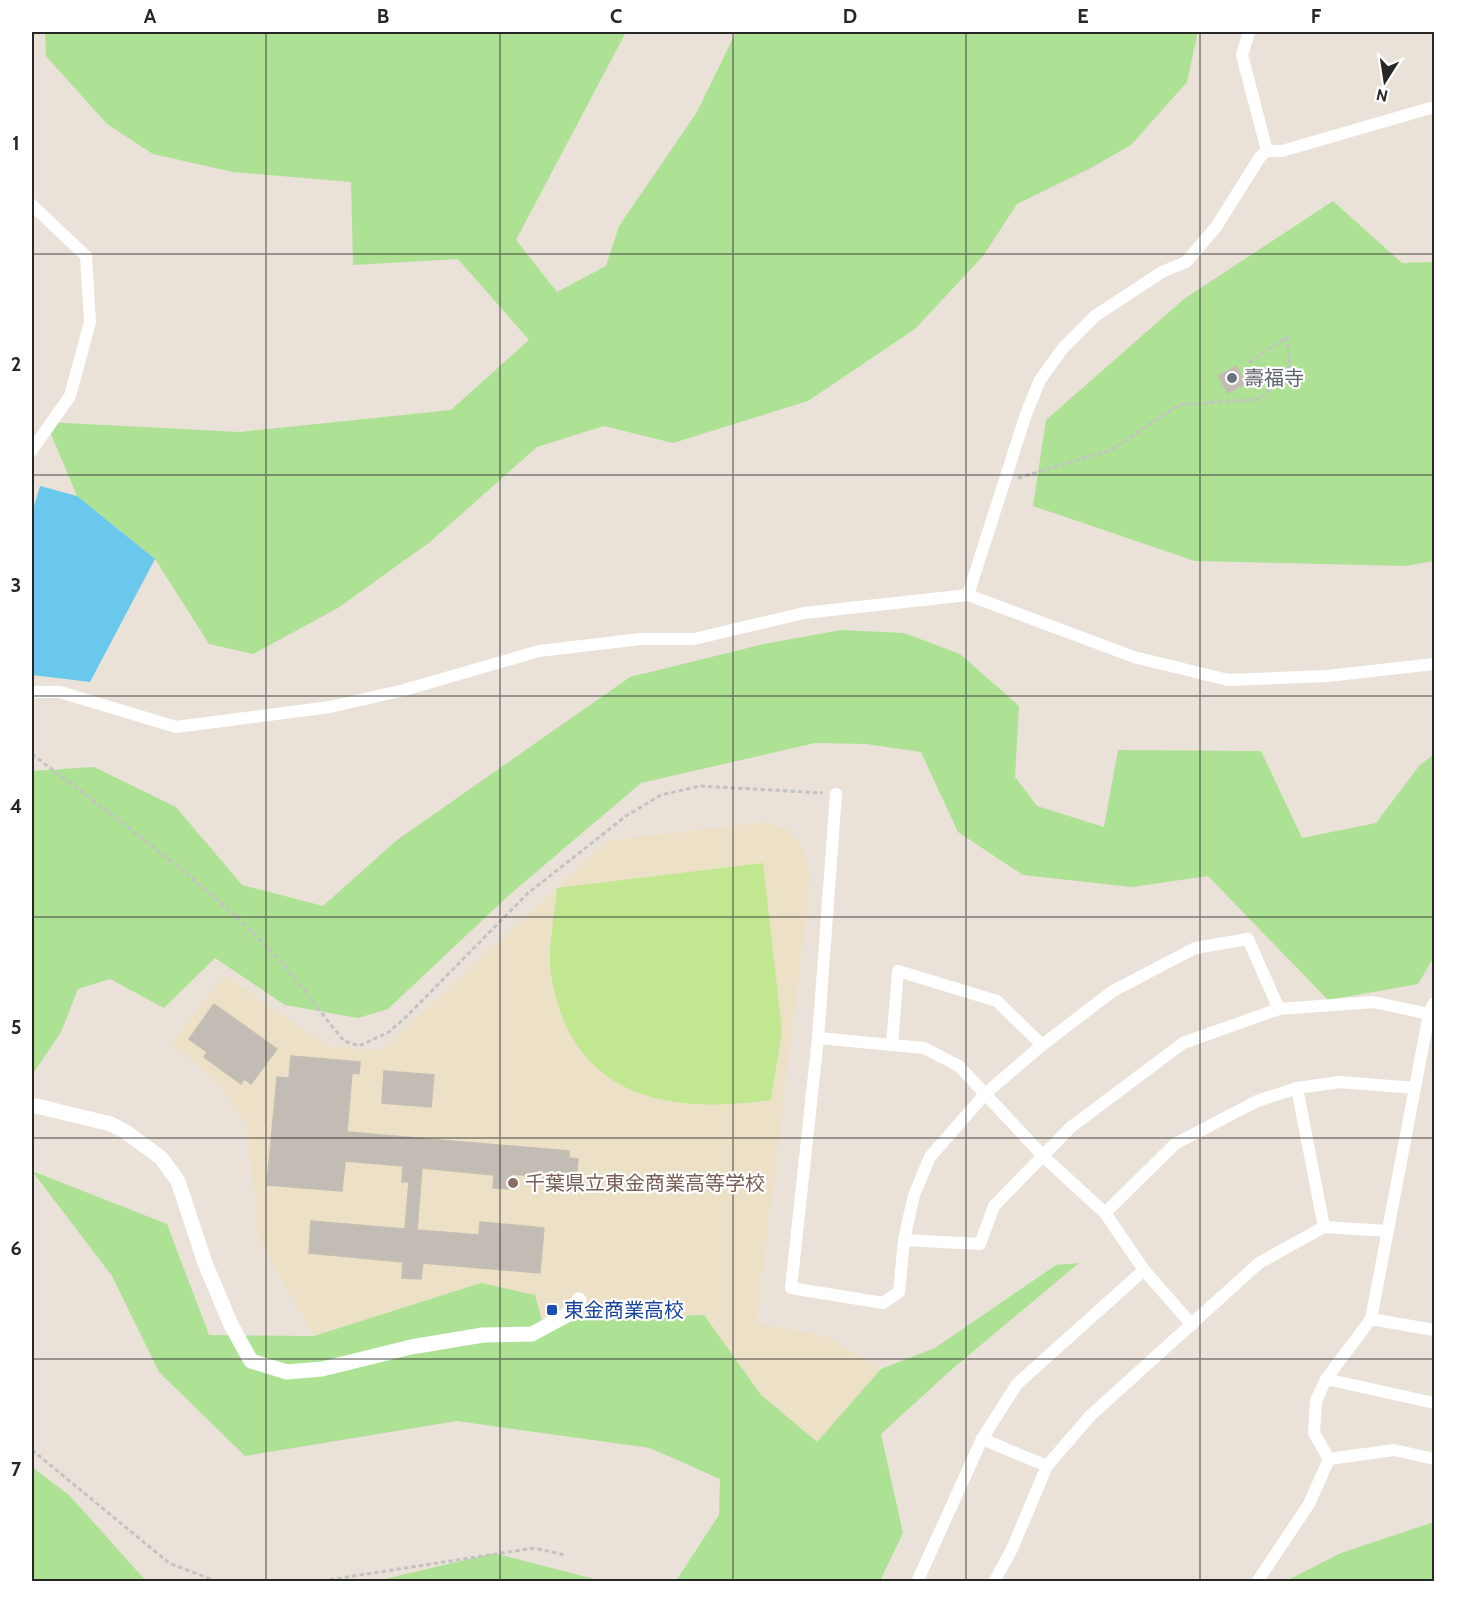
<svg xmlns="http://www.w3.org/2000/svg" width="1466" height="1613" viewBox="0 0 1466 1613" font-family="Cabin,'Noto Sans JP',sans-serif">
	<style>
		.education { fill: #ece0c7 }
		.green { fill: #ade194 }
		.pitch { fill: #c1e890 }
		.water { fill: #6ac8ec }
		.building { fill: #c2bcb5; stroke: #c5beb2; stroke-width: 1.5 }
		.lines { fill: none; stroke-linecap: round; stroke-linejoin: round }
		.path { stroke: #c3c3c3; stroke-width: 3; stroke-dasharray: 4.5 3; stroke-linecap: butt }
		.minor { stroke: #fff; stroke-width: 12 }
		.tertiary { stroke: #fff; stroke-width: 15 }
		.grid { fill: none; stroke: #272727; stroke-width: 1.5; stroke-opacity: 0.55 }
		.worship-dot { fill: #6b7280; stroke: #fff; stroke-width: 2 }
		.education-dot { fill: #8d6e63; stroke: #fff; stroke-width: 2 }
		.transit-dot { fill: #1a4fb4; stroke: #fff; stroke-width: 2 }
		.labels { text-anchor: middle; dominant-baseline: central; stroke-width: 4.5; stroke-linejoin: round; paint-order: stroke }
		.worship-label { font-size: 20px; fill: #5b616d; stroke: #fff; text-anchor: start }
		.education-label { font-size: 20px; fill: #785e54; stroke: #fff; text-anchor: start }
		.transit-label { font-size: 20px; fill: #164399; stroke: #fff; text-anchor: start }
		.neatline { fill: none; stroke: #272727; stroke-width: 2 }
		.grid-label { font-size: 20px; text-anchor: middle; font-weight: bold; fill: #272727 }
	</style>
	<rect width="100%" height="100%" fill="#eae2d8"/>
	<polygon class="education" points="765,822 787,829 802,845 811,878 756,1323 828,1337 881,1369 818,1442 761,1395 704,1315 542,1321 481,1283 314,1336 259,1240 247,1126 219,1084 171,1043 225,975 327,1046 381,1051 607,841"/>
	<g class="green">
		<polygon points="45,32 626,32 516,240 557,292 606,266 619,226 697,112 736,32 1198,32 1187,82 1131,145 1089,169 1017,204 983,256 915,329 808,401 673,443 604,426 537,447 430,542 338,608 253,654 209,644 155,559 77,496 46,422 240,432 451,410 529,340 458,259 353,265 351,182 233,172 153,154 107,124 46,56"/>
		<polygon points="1333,201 1402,263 1434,262 1434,561 1405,566 1195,561 1033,506 1046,420 1184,299"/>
		<polygon points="841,630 904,633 960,654 1019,706 1015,777 1037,806 1104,827 1118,750 1261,751 1302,838 1376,823 1419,766 1434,754 1434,957 1418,984 1328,1000 1208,876 1132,887 1023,875 958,832 921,752 866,744 815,743 641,783 508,896 388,1009 358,1018 285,1005 215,958 164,1008 110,979 78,989 61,1032 32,1075 32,771 94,767 176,807 242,885 323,906 397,840 630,677 764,644"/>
		<polygon points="32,1171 167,1224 209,1335 314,1336 481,1283 535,1295 542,1321 704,1315 761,1395 817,1442 881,1369 935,1348 1056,1265 1079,1263 951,1370 881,1434 903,1533 880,1581 676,1581 719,1515 720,1479 650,1448 457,1421 245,1456 159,1372 112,1276"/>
		<polygon points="32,1467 70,1496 146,1581 32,1581"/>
		<polygon points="1434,1522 1434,1581 1286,1581 1341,1553"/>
		<polygon points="494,1553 602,1581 376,1581 482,1556"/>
	</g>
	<path class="pitch" d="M763 863 782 1030 771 1100C666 1115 571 1097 551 975 547 953 555 912 557 888Z"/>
	<polygon class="water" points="40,486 77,496 155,559 90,682 32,675 32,513"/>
	<g class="building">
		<polygon points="1236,366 1246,383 1228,393 1218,376"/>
		<polygon points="214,1004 277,1049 251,1084 244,1079 241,1084 204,1057 207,1052 189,1039"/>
		<polygon points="291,1056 360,1062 359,1074 352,1073 347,1132 569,1151 569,1158 578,1159 576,1180 511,1174 509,1189 493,1188 494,1175 422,1168 417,1230 479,1235 480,1222 544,1228 540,1273 423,1263 421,1279 402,1278 403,1262 309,1253 311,1221 405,1229 409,1182 402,1182 403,1166 345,1161 342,1191 267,1185 277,1077 289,1078"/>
		<polygon points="384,1071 434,1075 431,1107 382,1103"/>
	</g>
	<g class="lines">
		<g class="path">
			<polyline points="1018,478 1111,450 1179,405 1260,399 1290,366 1287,337 1246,364"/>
			<path d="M32 754C112 816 198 876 269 949 296 977 319 1011 344 1041L359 1046 389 1032 408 1015 527 894 626 816 661 795 700 786 823 793"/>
			<polyline points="32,1450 169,1563 218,1582"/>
			<polyline points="315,1582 534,1548 565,1555"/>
		</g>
		<g class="minor">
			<polyline points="1249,32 1242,55 1267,151"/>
			<polyline points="32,205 86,256 90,322 70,396 32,450"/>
			<polyline points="968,595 1026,414 1040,380 1063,348 1095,316 1162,272 1186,262 1216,227 1260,157 1267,151 1282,151 1434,107"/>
			<polyline points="32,692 60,692 176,727 330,707 404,690 539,651 641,639 694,639 804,613 968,595 1134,657 1228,680 1327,676 1434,664"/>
			<polyline points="836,794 818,1038 791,1288 883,1303 899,1292 904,1240 914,1195 930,1157 985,1094 1042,1045 1113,991 1195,948 1248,939 1279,1009"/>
			<polyline points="818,1038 924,1048 959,1066 1044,1157 1105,1213 1144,1270 1192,1325"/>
			<polyline points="892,1045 898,971 997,1001 1042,1045"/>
			<polyline points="1297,1088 1324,1227"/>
			<polyline points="1105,1213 1175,1144 1257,1101 1297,1088 1340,1082 1415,1088"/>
			<polyline points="904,1240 980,1244 994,1206 1071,1127 1183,1043 1279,1009 1373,1002 1434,1015"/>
			<polyline points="1371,1319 1434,1330"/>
			<polyline points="1326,1379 1434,1403"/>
			<polyline points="982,1439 1047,1466"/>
			<polyline points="1329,1459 1314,1433 1316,1401 1326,1379 1371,1319 1429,1014 1434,1003"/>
			<polyline points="1329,1459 1394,1450 1434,1459"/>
			<polyline points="917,1582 982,1439 1017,1384 1144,1270"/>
			<polyline points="994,1582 1012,1549 1047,1466 1090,1416 1259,1263 1324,1227 1388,1231"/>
			<polyline points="1257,1582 1309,1504 1329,1459"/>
		</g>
		<polyline class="tertiary" points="32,1105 111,1124 126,1132 161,1158 178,1181 205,1263 231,1325 251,1361 287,1372 322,1369 411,1347 483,1335 532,1334 567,1315 579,1300"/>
	</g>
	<path class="grid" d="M266 32V1582M500 32V1582M733 32V1582M966 32V1582M1200 32V1582M32 254H1434M32 475H1434M32 696H1434M32 917H1434M32 1138H1434M32 1359H1434"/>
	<circle class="worship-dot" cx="1232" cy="378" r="6"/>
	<circle class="education-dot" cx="513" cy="1183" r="6"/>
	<rect class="transit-dot" x="546" y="1304" width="12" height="12" rx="3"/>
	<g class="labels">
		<g class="worship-label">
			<text x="1244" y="378">壽福寺</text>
		</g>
		<g class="education-label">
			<text x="525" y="1183">千葉県立東金商業高等学校</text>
		</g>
		<g class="transit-label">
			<text x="564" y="1310">東金商業高校</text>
		</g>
	</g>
	<rect width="1466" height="1613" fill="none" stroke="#ffffff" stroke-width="66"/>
	<g transform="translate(1385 81) rotate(192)" stroke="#ffffff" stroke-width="4.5" paint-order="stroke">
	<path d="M0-4.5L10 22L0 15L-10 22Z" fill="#272727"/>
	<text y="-9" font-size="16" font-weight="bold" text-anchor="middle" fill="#272727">N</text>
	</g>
	<rect x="33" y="33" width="1400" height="1547" class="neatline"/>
	<g class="grid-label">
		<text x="150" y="23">A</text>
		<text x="383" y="23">B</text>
		<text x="616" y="23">C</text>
		<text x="850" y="23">D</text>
		<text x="1083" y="23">E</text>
		<text x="1316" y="23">F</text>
		<text x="16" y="150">1</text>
		<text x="16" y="371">2</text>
		<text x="16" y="592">3</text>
		<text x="16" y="813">4</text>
		<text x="16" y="1034">5</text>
		<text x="16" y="1255">6</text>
		<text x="16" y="1476">7</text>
	</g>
</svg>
